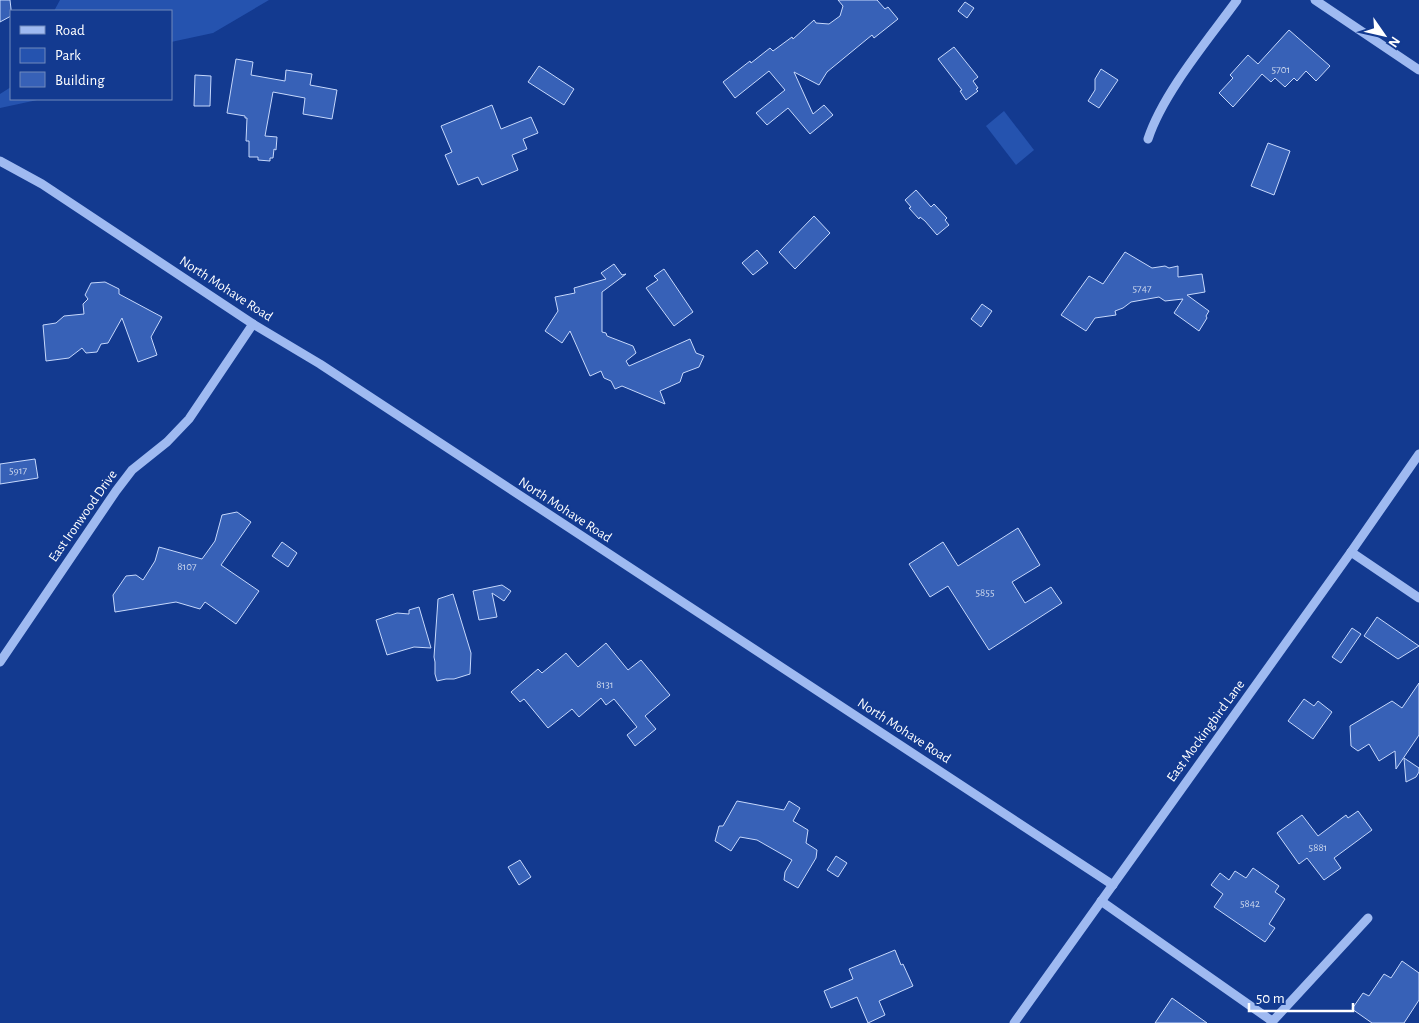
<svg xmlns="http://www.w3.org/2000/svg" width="1419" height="1023" viewBox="0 0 1419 1023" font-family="'Alegreya Sans',sans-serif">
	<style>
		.green { fill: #2553af }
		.building { fill: #3761b7; stroke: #c6d8fc }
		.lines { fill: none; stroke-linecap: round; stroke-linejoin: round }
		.minor { stroke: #9fbaf1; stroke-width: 9 }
		.labels { text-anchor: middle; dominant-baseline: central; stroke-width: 4; stroke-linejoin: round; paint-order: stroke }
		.number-label { font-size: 11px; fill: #cdd8ed }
		.street-label { font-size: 14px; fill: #fff; stroke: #133a90 }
	</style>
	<rect width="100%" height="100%" fill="#133a90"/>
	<g class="green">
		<polygon points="60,0 269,0 213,33 171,42 171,11 54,11"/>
		<polygon points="11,87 11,99 42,99 0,108 0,94"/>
		<polygon points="1004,111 1034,150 1016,165 986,126"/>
	</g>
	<g class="building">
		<polygon points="0,0 10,0 11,9 11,16 0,22"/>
		<polygon points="838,0 877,0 885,9 888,7 898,19 874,38 872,35 827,72 819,85 794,72 813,114 824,105 833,115 810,134 788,108 767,125 756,113 785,90 769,71 735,98 723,82 750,61 751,63 770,48 773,51 792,37 793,39 814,20 816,23 829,24 840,16 843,6"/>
		<polygon points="965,2 974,8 967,18 958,11"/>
		<polygon points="1289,30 1330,66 1316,81 1306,71 1297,81 1294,78 1285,87 1275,78 1271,82 1262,74 1233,107 1219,93 1233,78 1230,75 1248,55 1258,64"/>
		<polygon points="954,47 978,77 973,81 978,88 976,89 978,91 966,100 960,91 962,90 938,59"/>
		<polygon points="236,59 253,62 251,75 285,81 286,70 312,74 310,85 337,90 332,119 303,114 305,98 273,92 265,136 277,137 276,150 274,149 273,158 270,158 270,161 258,160 258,157 249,157 249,141 246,141 247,118 245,118 245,116 227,113"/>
		<polygon points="539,66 574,89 564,105 528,82"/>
		<polygon points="1101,69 1118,80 1099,108 1088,101 1095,90 1095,79"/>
		<polygon points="195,75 211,76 210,106 194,106"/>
		<polygon points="492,105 501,129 531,117 538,133 523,139 527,149 512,155 518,170 482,185 478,177 458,185 445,155 452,152 441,126"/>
		<polygon points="1268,143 1290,151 1274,195 1251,186"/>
		<polygon points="916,190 931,207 934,204 947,218 945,220 949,225 937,235 925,221 920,217 919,219 909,208 911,207 905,200"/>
		<polygon points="814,216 830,233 795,269 779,252"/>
		<polygon points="757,250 768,263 753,275 742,263"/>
		<polygon points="1125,252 1152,268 1165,266 1169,268 1178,266 1178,277 1202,274 1205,292 1187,295 1209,311 1206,316 1207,318 1199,331 1174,313 1183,299 1165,301 1159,297 1131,302 1123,308 1115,311 1116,315 1095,318 1086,331 1061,315 1089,276 1103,284"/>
		<polygon points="614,264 622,275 626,274 602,292 602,332 606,333 607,336 633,346 636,353 626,361 629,366 690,339 696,353 704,356 699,367 683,373 680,382 660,391 665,404 622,386 615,389 611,381 604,378 601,371 590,376 570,331 562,343 545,331 558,311 555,297 575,293 574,288 606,279 601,273"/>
		<polygon points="664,269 693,312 674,326 646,288 658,280 654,276"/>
		<polygon points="105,282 119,289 119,294 162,317 151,337 157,355 138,362 122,318 108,343 101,344 97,352 86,353 82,348 69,358 46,361 43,325 56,323 64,316 84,314 83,304 88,299 85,295 91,283"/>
		<polygon points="982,304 992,311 981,327 971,319"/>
		<polygon points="35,459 38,478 0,484 0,464"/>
		<polygon points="237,512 251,522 221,565 259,591 236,624 205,602 200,609 176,602 115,612 113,595 126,576 136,575 143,580 155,561 159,547 202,559 215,541 222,515"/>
		<polygon points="1018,528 1040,565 1012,582 1025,603 1051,587 1062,603 989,650 948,586 930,597 909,564 943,542 958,566"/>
		<polygon points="282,542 297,553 288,567 272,556"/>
		<polygon points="502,585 511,591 504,601 492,593 497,617 479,620 473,591"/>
		<polygon points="453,594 471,653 470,674 454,679 446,679 437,681 435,674 435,662 434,657 438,599"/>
		<polygon points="419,607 431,648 414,647 387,655 376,620 397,613 409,614 409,610"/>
		<polygon points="1377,617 1419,646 1398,659 1364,636"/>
		<polygon points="1352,628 1361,634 1341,663 1332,657"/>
		<polygon points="606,643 628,670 641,660 670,695 645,716 656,729 635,746 627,735 637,727 614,699 606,705 601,698 579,717 572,709 548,728 524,699 520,702 511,692 538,669 542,673 566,653 578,667"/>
		<polygon points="1419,683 1419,735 1396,769 1395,751 1379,761 1369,744 1358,751 1351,746 1350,726 1392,701 1402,708"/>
		<polygon points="1304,699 1314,706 1318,701 1332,712 1313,739 1288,721"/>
		<polygon points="1404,758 1419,768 1419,772 1416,777 1406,782"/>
		<polygon points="737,801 784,810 789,801 800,808 793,821 808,830 806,843 817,850 816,858 798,888 784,880 785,872 792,860 757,840 740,837 731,851 715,841 719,826 723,826"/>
		<polygon points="1358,811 1372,830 1334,858 1341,868 1324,880 1307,858 1299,864 1277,833 1302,815 1318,836 1346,815 1348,818"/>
		<polygon points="836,856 847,863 838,877 827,870"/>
		<polygon points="520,860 531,877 519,885 508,867"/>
		<polygon points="1253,868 1279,886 1275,892 1285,899 1269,924 1275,928 1265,942 1214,907 1223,894 1211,885 1220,873 1229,880 1235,871 1246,878"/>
		<polygon points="895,950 901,965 903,964 913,986 879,1001 885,1015 868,1023 857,997 831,1008 824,991 853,979 849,969"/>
		<polygon points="1402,961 1419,973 1419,1000 1404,1023 1372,1023 1352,1009 1363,993 1369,996 1384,974 1391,978"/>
		<polygon points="1172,998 1207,1023 1155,1023"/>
	</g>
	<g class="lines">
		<g class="minor">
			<polyline points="1315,0 1419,70"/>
			<path d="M1148 139C1163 93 1208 40 1237 0"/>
			<polyline points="0,161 42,184 253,324 320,364 1113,885"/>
			<polyline points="1351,552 1419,598"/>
			<polyline points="0,662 116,491 132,470 167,442 189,419 253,324"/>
			<polyline points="1101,901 1272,1021"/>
			<polyline points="1014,1023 1351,552 1419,454"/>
			<polyline points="1271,1023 1368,918"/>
		</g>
	</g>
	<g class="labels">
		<g class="number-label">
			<text x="1281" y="69">5701</text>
			<text x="1142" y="288">5747</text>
			<text x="18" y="470">5917</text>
			<text x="187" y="566">8107</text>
			<text x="985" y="592">5855</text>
			<text x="605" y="684">8131</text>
			<text x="1318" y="847">5881</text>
			<text x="1250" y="903">5842</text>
		</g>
		<g class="street-label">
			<text transform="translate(226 289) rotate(33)">North Mohave Road</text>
			<text transform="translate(565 510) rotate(33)">North Mohave Road</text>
			<text transform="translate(83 516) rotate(-55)">East Ironwood Drive</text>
			<text transform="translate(904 731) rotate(33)">North Mohave Road</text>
			<text transform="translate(1206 731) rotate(-54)">East Mockingbird Lane</text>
		</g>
	</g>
	<rect x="10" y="10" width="162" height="90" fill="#133a90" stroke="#7189bc"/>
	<rect x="20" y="26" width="25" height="8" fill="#9fbaf1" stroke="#7189bc"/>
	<text x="55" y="35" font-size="15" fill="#ffffff">Road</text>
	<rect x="20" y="48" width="25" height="15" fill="#2553af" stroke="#7189bc"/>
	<text x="55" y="60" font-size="15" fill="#ffffff">Park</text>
	<rect x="20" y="72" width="25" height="15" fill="#3761b7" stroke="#7189bc"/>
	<text x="55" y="85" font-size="15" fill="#ffffff">Building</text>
	<g transform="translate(1384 35) rotate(124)" stroke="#133a90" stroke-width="4" paint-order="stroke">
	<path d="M0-4L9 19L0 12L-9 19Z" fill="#ffffff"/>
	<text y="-8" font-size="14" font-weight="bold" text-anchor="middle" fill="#ffffff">N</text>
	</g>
	<path d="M1249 1003v8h104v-8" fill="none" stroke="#ffffff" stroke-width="2.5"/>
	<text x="1256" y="1003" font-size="15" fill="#ffffff" stroke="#133a90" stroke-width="4" paint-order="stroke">50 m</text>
</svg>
